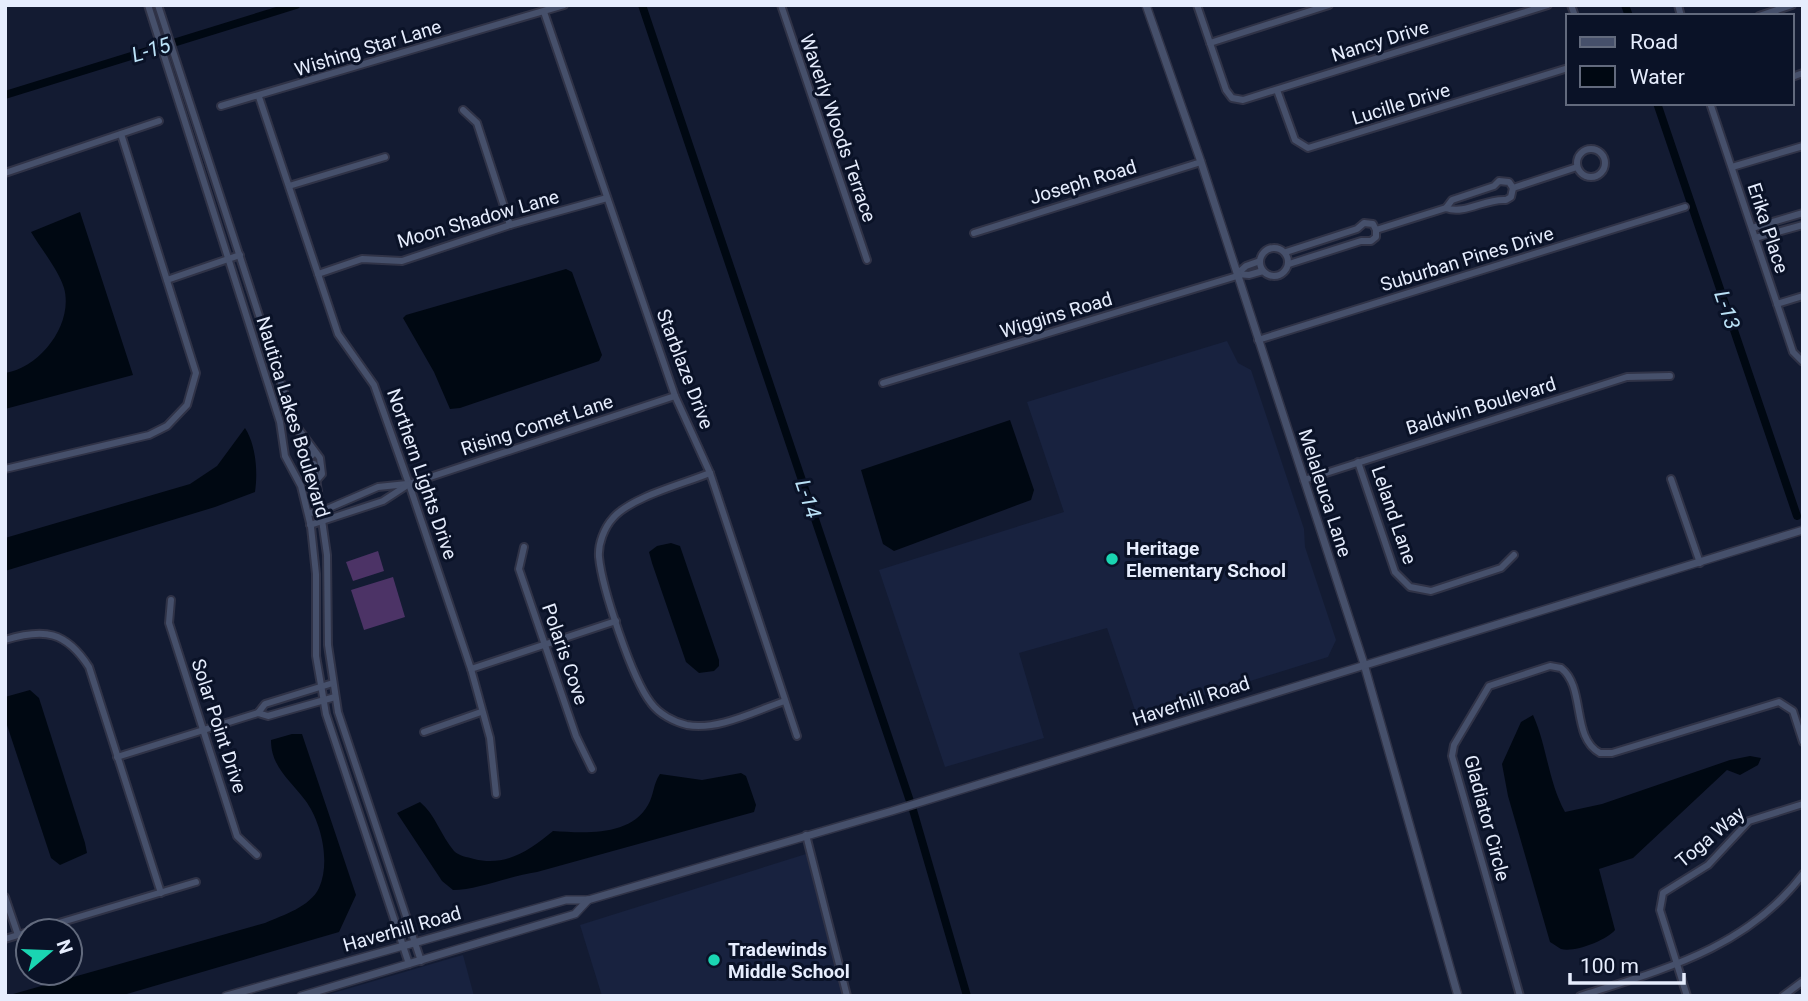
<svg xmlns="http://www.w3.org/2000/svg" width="1808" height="1001" viewBox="0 0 1808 1001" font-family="Roboto,sans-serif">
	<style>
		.built { fill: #18223f }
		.green { fill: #4c3366 }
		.water { fill: #000812 }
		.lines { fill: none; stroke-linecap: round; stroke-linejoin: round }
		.canal { stroke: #000812; stroke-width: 8 }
		.minor-casing { stroke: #303347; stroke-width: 10 }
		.tertiary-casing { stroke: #303347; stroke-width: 10 }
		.minor { stroke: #46506b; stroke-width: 6 }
		.tertiary { stroke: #46506b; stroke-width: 7 }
		.poi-dot { fill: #1ad5b2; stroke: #0a1227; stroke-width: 2.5 }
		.labels { text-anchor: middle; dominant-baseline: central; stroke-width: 6; stroke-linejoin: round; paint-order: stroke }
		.street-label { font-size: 19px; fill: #e6edfd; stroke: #0a1227 }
		.poi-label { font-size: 19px; font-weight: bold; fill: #e6edfd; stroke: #0a1227; text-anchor: start }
		.water-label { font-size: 21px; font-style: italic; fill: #bbe2f7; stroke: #0a1227 }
	</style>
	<rect width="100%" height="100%" fill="#131b32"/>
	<g class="built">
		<polygon points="1227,341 1238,363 1251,370 1304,529 1305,547 1336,640 1328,657 1137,716 1107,628 1019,653 1044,738 945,767 879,570 1064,512 1027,402"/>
		<polygon points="806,854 847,996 602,996 580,925"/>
		<polygon points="463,955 474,996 323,996 452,958"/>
	</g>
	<g class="green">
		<polygon points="378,551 384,571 353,581 346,562"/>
		<polygon points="393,577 405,617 364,630 351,590"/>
	</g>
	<g class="water">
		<path d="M80 212 133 375 5 409V373C40 368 74 324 64 288 58 269 41 249 31 232Z"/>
		<polygon points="566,269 572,272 602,355 599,361 460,408 450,409 434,372 403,318 406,315"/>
		<polygon points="1010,420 1034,490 1031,500 894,551 883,544 861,470"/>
		<path d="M245 428C256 445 258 472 255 492L215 507 5 571V538L190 484 217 466Z"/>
		<polygon points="671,543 680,546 719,660 719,666 714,671 699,673 686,662 652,563 649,552 657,546"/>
		<polygon points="30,690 39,698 85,843 87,853 60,865 51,858 5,719 5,697"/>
		<path d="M1533 715C1547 746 1548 781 1565 812L1602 804 1730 760 1750 756 1761 758 1758 765 1740 775 1727 770 1633 858 1599 869 1615 930C1607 940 1574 953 1561 949 1557 947 1554 944 1550 942L1508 796 1502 764 1521 722Z"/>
		<path d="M292 734H302L356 895 339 932 120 996H6L265 923C283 915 310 907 319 888 331 862 321 821 305 800 290 780 271 767 271 740Z"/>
		<path d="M741 773 746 776 756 805 754 812 537 872C509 876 477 890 453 890L442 881 397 813 420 802C435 814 441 836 454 851 459 856 467 857 474 859 506 867 530 850 553 831 583 833 630 837 648 805 654 795 653 784 660 774L702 780Z"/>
	</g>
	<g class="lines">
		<g class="canal">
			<polyline points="642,5 913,810 967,996"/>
			<polyline points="1625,5 1629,16"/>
			<polyline points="5,95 296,5"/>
			<polyline points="1657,103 1797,516"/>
		</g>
		<g class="minor-casing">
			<g id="minor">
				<polyline points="148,5 280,422 285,456 301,486 311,527 316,574 316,656 326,714 409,964"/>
				<polyline points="158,5 293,420 312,455"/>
				<polyline points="781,5 867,260"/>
				<polyline points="1197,5 1226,90 1232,98 1243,100 1548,5"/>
				<polyline points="1571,5 1575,16"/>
				<polyline points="1678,5 1681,16"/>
				<polyline points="544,12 675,396 710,473 797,736"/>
				<polyline points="1759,16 1792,5"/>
				<polyline points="1210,43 1329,5"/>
				<polyline points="1792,77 1803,73"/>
				<polyline points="1277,90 1295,140 1308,148 1568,68"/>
				<polyline points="259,97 338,334 374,385 409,484 471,669 490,738 496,794"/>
				<polyline points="1710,103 1793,352 1803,362"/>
				<polyline points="221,106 564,5"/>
				<polyline points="463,110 477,123 510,225"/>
				<circle cx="1591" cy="163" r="14"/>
				<polyline points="1732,167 1803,146"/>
				<polyline points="5,173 159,121"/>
				<polyline points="289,186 385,157"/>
				<polyline points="1513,188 1577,167"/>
				<polyline points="1446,208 1452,200 1494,186 1499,181 1509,182 1513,188"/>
				<polyline points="1752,228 1803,213"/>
				<path d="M1376 230 1446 208C1465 215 1486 198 1506 200L1511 197 1513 188"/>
				<polyline points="974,233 1201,162"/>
				<polyline points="1755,238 1803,225"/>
				<circle cx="1274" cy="262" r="14"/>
				<polyline points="1286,252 1357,229 1364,223 1373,224 1376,230"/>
				<polyline points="1260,261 1246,266 1237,274 1249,275 1263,271"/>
				<polyline points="1289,264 1361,241 1371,241 1376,237 1376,230"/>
				<polyline points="318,274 362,259 402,261 510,225 607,198"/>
				<polyline points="167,280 240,255"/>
				<polyline points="1777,304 1803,296"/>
				<polyline points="1258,340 1685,207"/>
				<polyline points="883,383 1237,276"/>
				<polyline points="297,427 320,458 322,474 315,482"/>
				<polyline points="1358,462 1395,572 1410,587 1431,591 1501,568 1514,555"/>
				<polyline points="314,464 327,555 328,645 338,712 421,961"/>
				<polyline points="5,469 149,435 167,426 187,405 196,373 121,134"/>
				<path d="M710 473C683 484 631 497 613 518 604 528 598 544 599 557 602 588 632 679 651 703 659 714 674 722 687 725 718 731 757 710 785 701"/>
				<polyline points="1671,479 1700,563"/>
				<polyline points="1304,480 1627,377 1670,376"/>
				<polyline points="308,513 320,512 378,487 407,484"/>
				<polyline points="310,525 383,501 409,484 675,396"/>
				<polyline points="524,547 519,569 576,736 592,769"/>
				<polyline points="171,600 169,623 237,836 257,855"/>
				<path d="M5 640C44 628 66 631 89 667L161 893"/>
				<polyline points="471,669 616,621"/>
				<polyline points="258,713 265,704 333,683"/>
				<polyline points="424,732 481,712"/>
				<polyline points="117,757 258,713 268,716 335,697"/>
				<polyline points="806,835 847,996"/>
				<polyline points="5,897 18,935"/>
				<polyline points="32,931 196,882"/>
				<polyline points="5,939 28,932"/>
				<path d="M1520 996 1452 756 1454 745 1489 686 1550 666 1561 668C1586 687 1571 738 1600 753H1612L1779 702 1793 711 1803 742"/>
				<path d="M1580 996C1665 969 1747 948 1803 874"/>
				<polyline points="1687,996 1660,910 1663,893 1708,865 1749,821 1803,804"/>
				<polyline points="1783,996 1803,981"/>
			</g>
		</g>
		<g class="tertiary-casing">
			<g id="tertiary">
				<polyline points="1146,5 1201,162 1364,664 1458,996"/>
				<path d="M226 996 566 900H588C690 871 791 841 892 811L1803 530"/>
				<polyline points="301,996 575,914 588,900"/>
			</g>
		</g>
		<use href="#minor" class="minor"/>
		<use href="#tertiary" class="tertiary"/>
	</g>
	<g class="poi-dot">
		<circle cx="1112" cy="559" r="7"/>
		<circle cx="714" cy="960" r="7"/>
	</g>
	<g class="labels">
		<g class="street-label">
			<text transform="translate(1380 41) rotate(-17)">Nancy Drive</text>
			<text transform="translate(368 48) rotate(-17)">Wishing Star Lane</text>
			<text transform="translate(1401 104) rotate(-17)">Lucille Drive</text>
			<text transform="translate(838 128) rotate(71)">Waverly Woods Terrace</text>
			<text transform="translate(1083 182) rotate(-17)">Joseph Road</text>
			<text transform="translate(478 219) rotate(-16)">Moon Shadow Lane</text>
			<text transform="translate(1768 228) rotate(72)">Erika Place</text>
			<text transform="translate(1467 259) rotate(-17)">Suburban Pines Drive</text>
			<text transform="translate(1056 315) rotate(-17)">Wiggins Road</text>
			<text transform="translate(685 369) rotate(69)">Starblaze Drive</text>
			<text transform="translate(1481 406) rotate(-17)">Baldwin Boulevard</text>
			<text transform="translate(293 417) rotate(73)">Nautica Lakes Boulevard</text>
			<text transform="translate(537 425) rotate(-18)">Rising Comet Lane</text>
			<text transform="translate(422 474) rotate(71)">Northern Lights Drive</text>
			<text transform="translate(1325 493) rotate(72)">Melaleuca Lane</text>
			<text transform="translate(1394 515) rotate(71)">Leland Lane</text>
			<text transform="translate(565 654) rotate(71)">Polaris Cove</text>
			<text transform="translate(1191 701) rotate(-18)">Haverhill Road</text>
			<text transform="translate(219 726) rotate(72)">Solar Point Drive</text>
			<text transform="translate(1487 818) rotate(75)">Gladiator Circle</text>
			<text transform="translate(1710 837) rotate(-40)">Toga Way</text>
			<text transform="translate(402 929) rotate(-16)">Haverhill Road</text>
		</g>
		<g class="poi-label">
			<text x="1126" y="548">Heritage<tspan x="1126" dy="22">Elementary School</tspan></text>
			<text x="728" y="949">Tradewinds<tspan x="728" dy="22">Middle School</tspan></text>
		</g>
		<g class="water-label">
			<text transform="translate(151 50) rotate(-17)">L-15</text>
			<text transform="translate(1727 310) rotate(71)">L-13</text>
			<text transform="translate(808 499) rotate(71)">L-14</text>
		</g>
	</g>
	<rect width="1808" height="1001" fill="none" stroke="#e6edfd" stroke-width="14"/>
	<rect x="1566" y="14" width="228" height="91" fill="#0a1227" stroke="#626a7d" stroke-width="2"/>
	<rect x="1580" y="37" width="35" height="10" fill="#46506b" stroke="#626a7d" stroke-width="2"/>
	<text x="1630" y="49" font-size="21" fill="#e6edfd">Road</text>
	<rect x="1580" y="66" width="35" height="21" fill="#000812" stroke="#626a7d" stroke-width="2"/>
	<text x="1630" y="84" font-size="21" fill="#e6edfd">Water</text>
	<g transform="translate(49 952) rotate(71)"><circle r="33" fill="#0a1227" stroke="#626a7d" stroke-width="2"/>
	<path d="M0-5L12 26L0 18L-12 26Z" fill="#1ad5b2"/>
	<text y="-10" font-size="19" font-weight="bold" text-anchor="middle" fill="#e6edfd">N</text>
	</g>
	<path d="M1570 973v10h114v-10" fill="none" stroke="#e6edfd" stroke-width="3.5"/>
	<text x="1580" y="973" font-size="21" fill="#e6edfd" stroke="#0a1227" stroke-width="5" paint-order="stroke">100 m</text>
</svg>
